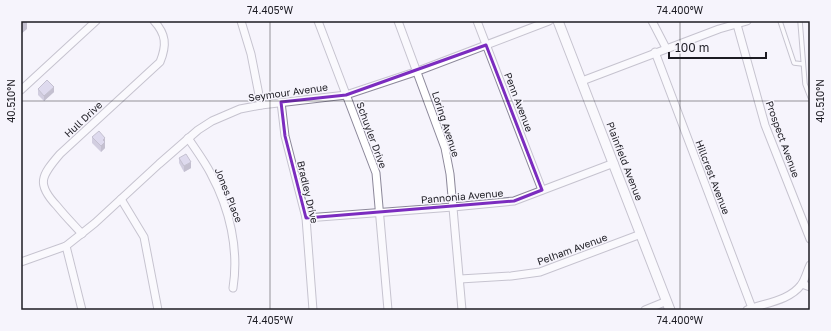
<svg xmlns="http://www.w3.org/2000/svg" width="831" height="331" viewBox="0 0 831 331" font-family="'Golos Text',sans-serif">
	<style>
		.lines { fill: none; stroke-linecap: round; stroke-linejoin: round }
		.service-casing { stroke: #8c889a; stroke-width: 5.5 }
		.minor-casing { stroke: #8c889a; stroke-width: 9 }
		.tertiary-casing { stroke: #8c889a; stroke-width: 11 }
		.service { stroke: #fff; stroke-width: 3.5 }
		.minor { stroke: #fff; stroke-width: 7 }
		.tertiary { stroke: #fff; stroke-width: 9 }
		.wall { fill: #a6a0be }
		.shaded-wall { fill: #87829b }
		.building { fill: #c1badd; stroke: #87829b }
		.marked { fill: none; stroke: #7b2cbf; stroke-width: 3; stroke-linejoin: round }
		.ticks { fill: none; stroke: #1c1b22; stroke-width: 1; stroke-opacity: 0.45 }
		.labels { text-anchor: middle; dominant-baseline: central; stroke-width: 3; stroke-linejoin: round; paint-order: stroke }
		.street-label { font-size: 10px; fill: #1c1b22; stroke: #f6f4fc }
		.neatline { fill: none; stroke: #1c1b22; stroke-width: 1.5 }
		.ticks-label { font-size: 10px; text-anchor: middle; fill: #1c1b22 }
	</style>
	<rect width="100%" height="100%" fill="#f6f4fc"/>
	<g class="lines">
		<g class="service-casing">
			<g id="service">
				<polyline points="780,21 794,63 803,64"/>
				<polyline points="800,21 805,84 810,97"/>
			</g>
		</g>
		<g class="minor-casing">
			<g id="minor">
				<polyline points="241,21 251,54 261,105"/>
				<polyline points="318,21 376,173 388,310"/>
				<polyline points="398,21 445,148 450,174 462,310"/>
				<polyline points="477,21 542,190"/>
				<polyline points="652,21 666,48"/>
				<polyline points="736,21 765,125 810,239"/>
				<polyline points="655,52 752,308"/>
				<polyline points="582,81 719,29 747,21"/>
				<polyline points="21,90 96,21"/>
				<polyline points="281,102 285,136 306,218 313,310"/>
				<path d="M188 138C196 150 205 162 211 174 230 209 239 250 233 288"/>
				<polyline points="121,199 144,237 158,310"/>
				<polyline points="306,218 453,207 514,201 614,163"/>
				<path d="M82 234C74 225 65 216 57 206 36 184 41 176 60 154L160 62C167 45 166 34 154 21"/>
				<polyline points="66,246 82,310"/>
				<polyline points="21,262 66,246 95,223 159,164 198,130 212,121 240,109 261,105 346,95 418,71 549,21"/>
				<polyline points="460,279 511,276 540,272 641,234"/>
				<polyline points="802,284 810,287"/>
				<polyline points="645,310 667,301"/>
				<path d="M747 310C764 303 789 301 801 285 805 280 807 271 810 265"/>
			</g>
		</g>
		<g class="tertiary-casing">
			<polyline id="tertiary" points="558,21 670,310"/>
		</g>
		<use href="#service" class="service"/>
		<use href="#minor" class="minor"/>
		<use href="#tertiary" class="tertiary"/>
	</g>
	<g class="wall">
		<polygon points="38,89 54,92 44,101 38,95"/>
		<polygon points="92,137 105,143 105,148 101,152 92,143"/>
		<polygon points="179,158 191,168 184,172 179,163"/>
	</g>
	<g class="shaded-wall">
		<polygon points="24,21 27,21 27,29 21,34 21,24"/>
		<polygon points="54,87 54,92 44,101 44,96"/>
		<polygon points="105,138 105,148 101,152 101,146 103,140"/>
		<polygon points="191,162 191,168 184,172 184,166"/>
	</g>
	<g class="building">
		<polygon points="21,21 24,21 21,24"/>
		<polygon points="47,80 54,87 44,96 38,89"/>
		<polygon points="99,131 105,138 103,140 105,142 101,146 92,137"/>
		<polygon points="186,154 191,162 184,166 179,158"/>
	</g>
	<path d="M0 0H831V331H0ZM486 45 542 190 514 201 306 218 285 136 281 102 346 95Z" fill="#f6f4fc" fill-opacity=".55" fill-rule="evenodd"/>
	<path class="marked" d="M486 45 542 190 514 201 306 218 285 136 281 102 346 95Z"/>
	<path class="ticks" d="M270 21V310M680 21V310M21 101H810"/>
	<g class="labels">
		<g class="street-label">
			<text transform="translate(288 92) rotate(-8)">Seymour Avenue</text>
			<text transform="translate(519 102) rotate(69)">Penn Avenue</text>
			<text transform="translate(83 119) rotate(-43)">Hull Drive</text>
			<text transform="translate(446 124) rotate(72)">Loring Avenue</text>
			<text transform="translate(372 135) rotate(70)">Schuyler Drive</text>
			<text transform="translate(783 139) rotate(70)">Prospect Avenue</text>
			<text transform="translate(625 161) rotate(69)">Plainfield Avenue</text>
			<text transform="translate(713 177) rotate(69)">Hillcrest Avenue</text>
			<text transform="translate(308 192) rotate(77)">Bradley Drive</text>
			<text transform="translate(229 195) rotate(68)">Jones Place</text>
			<text transform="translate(462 196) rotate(-5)">Pannonia Avenue</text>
			<text transform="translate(572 249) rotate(-20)">Pelham Avenue</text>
		</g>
	</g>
	<rect width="831" height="331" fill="none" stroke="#f6f4fc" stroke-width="44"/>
	<path d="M669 52v6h97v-6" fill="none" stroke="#1c1b22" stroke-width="2"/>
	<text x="675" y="52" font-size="12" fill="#1c1b22" stroke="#f6f4fc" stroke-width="3" paint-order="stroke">100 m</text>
	<rect x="22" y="22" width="787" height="287" class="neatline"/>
	<g class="ticks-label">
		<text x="270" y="14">74.405°W</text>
		<text x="680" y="14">74.400°W</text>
		<text transform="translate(11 101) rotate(-90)" y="4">40.510°N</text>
		<text transform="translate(820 101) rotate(-90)" y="4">40.510°N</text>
		<text x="270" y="324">74.405°W</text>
		<text x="680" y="324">74.400°W</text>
	</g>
</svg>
